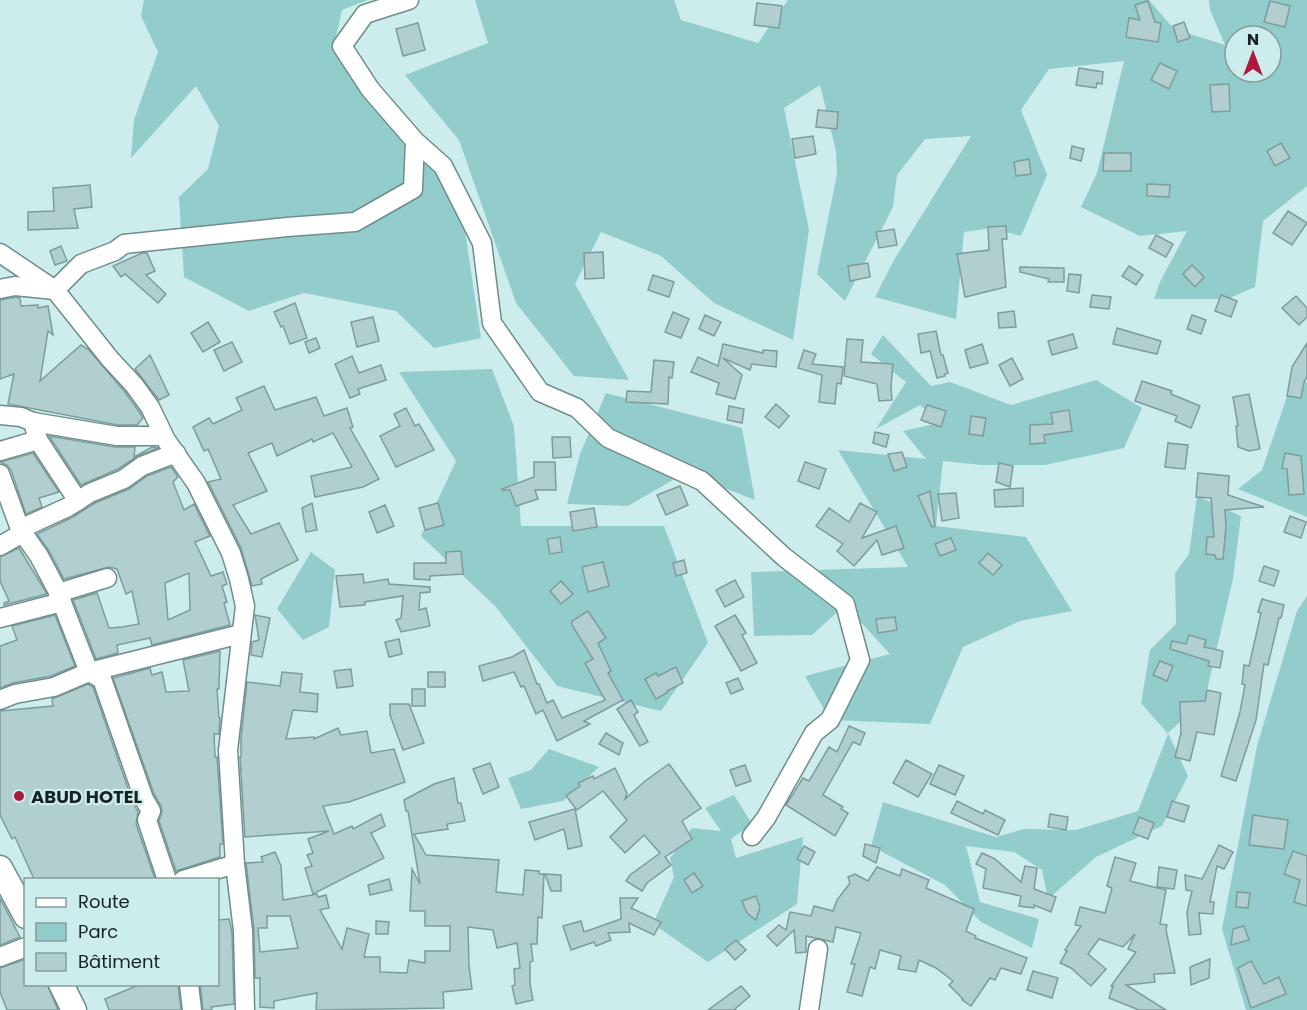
<svg xmlns="http://www.w3.org/2000/svg" width="1307" height="1010" viewBox="0 0 1307 1010" font-family="Poppins,sans-serif">
	<style>
		.green { fill: #92cdcc; fill-rule: evenodd }
		.building { fill: #b0cfce; stroke: #7e9c9b; stroke-width: 1.5; fill-rule: evenodd }
		.lines { fill: none; stroke-linecap: round; stroke-linejoin: round }
		.minor-casing { stroke: #6f8d8c; stroke-width: 21 }
		.secondary-casing { stroke: #6f8d8c; stroke-width: 27 }
		.minor { stroke: #fff; stroke-width: 18 }
		.secondary { stroke: #fff; stroke-width: 24 }
		.poi-dot { fill: #ad193e; stroke: #cdedec; stroke-width: 2 }
		.labels { text-anchor: middle; dominant-baseline: central; stroke-width: 4.5; stroke-linejoin: round; paint-order: stroke }
		.poi-label { font-size: 18px; font-weight: bold; fill: #172323; stroke: #cdedec; text-anchor: start }
	</style>
	<rect width="100%" height="100%" fill="#cdedec"/>
	<g class="green">
		<polygon points="144,0 368,0 342,10 333,50 361,90 460,198 481,338 434,348 396,311 304,293 249,311 184,277 179,197 208,169 219,126 196,86 131,158 134,120 158,52 141,16"/>
		<path d="M475 0H674L681 20 758 43 788 0H1149L1174 29 1225 45 1210 10 1209 0H1307V186L1263 221 1255 287 1227 299H1154L1160 282 1187 231 1140 236 1081 207 1097 173 1124 61 1049 69 1021 110 1047 175 1021 236 992 228 964 232 956 319 875 297 894 260 971 136 925 139 897 175 893 207 845 301 817 274 837 174 836 151 820 85 784 108 809 230 793 340 714 303 661 256 601 232 575 284 629 380 574 376 516 303 459 140 405 75 488 43ZM1235 36H1271V72H1235Z"/>
		<polygon points="883,335 931,386 950,382 1011,405 1096,380 1142,408 1124,448 1045,465 981,465 943,461 936,526 1026,537 1072,611 1020,621 963,647 930,724 830,720 805,676 890,654 845,605 812,635 754,636 751,572 908,567 838,450 926,459 903,431 939,423 920,405 876,429 906,382 871,354"/>
		<polygon points="1297,367 1307,384 1307,517 1238,489 1262,470"/>
		<polygon points="492,369 514,426 521,526 664,526 708,643 661,711 557,686 496,607 421,536 456,461 399,372"/>
		<polygon points="606,393 742,428 755,500 685,473 628,506 567,504 580,454"/>
		<polygon points="1197,496 1241,516 1233,579 1205,699 1168,733 1188,776 1162,826 1096,857 1048,899 1042,870 1014,852 966,846 980,902 1039,919 1032,948 981,922 945,885 871,846 883,802 996,837 1024,829 1076,830 1138,811 1168,734 1141,703 1150,650 1176,624 1175,573 1189,554"/>
		<polygon points="311,552 335,570 329,627 303,640 277,609"/>
		<polygon points="1307,596 1307,1010 1246,1010 1222,929 1257,746 1297,611"/>
		<polygon points="549,749 599,767 563,801 521,809 508,778 531,770"/>
		<polygon points="734,795 752,824 731,839 736,858 803,837 797,904 708,962 653,924 674,877 670,858 692,828 721,831 705,808"/>
	</g>
	<g class="building">
		<polygon points="1148,1 1155,22 1161,23 1158,42 1126,37 1129,18 1140,20 1135,5"/>
		<polygon points="1270,1 1290,6 1285,27 1264,22"/>
		<polygon points="757,3 782,6 779,28 754,25"/>
		<polygon points="1184,22 1190,38 1178,42 1173,26"/>
		<polygon points="418,23 425,50 403,56 396,29"/>
		<polygon points="1160,63 1177,71 1169,89 1151,80"/>
		<polygon points="1079,68 1103,72 1102,84 1097,83 1096,88 1076,85"/>
		<polygon points="1229,84 1230,111 1212,112 1210,85"/>
		<polygon points="818,110 838,112 837,129 816,127"/>
		<polygon points="813,136 816,154 795,158 792,139"/>
		<polygon points="1281,143 1290,158 1275,166 1267,151"/>
		<polygon points="1072,146 1084,149 1081,161 1070,158"/>
		<polygon points="1104,153 1131,153 1131,171 1103,171"/>
		<polygon points="1029,159 1031,174 1016,176 1014,162"/>
		<polygon points="1147,184 1170,185 1169,197 1147,196"/>
		<polygon points="90,185 92,207 74,209 78,228 28,230 28,212 54,211 53,188"/>
		<polygon points="1288,211 1307,223 1292,245 1273,233"/>
		<polygon points="1006,226 1007,239 1002,239 1006,287 965,297 957,254 989,250 988,227"/>
		<polygon points="894,229 897,245 879,248 876,232"/>
		<polygon points="1156,235 1173,244 1166,257 1149,248"/>
		<polygon points="61,246 67,261 55,265 50,251"/>
		<polygon points="603,252 604,278 585,279 584,253"/>
		<polygon points="142,253 147,253 155,271 146,275 166,294 158,303 125,274 121,277 113,266"/>
		<polygon points="868,263 870,277 850,281 848,266"/>
		<polygon points="1192,265 1204,277 1195,287 1183,274"/>
		<polygon points="1129,266 1143,275 1136,285 1122,276"/>
		<polygon points="1020,267 1064,268 1064,282 1048,282 1049,279 1020,272"/>
		<polygon points="1069,274 1081,275 1079,293 1067,291"/>
		<polygon points="653,275 674,282 669,297 648,290"/>
		<polygon points="1092,295 1111,297 1109,309 1090,307"/>
		<polygon points="1221,295 1237,301 1231,317 1215,311"/>
		<polygon points="1296,296 1307,308 1307,317 1299,325 1282,308"/>
		<polygon points="16,297 20,298 21,306 38,305 38,308 48,306 53,335 48,331 40,381 81,345 88,349 125,392 140,413 143,418 137,425 118,425 8,404 14,374 0,379 0,300"/>
		<polygon points="295,303 307,338 290,344 283,326 281,327 274,312"/>
		<polygon points="1014,311 1016,327 999,328 998,313"/>
		<polygon points="673,312 689,319 681,338 665,332"/>
		<polygon points="705,315 721,322 714,336 699,329"/>
		<polygon points="1192,315 1206,320 1201,334 1187,329"/>
		<polygon points="373,317 379,341 357,347 351,322"/>
		<polygon points="208,322 220,342 203,352 191,333"/>
		<polygon points="1117,328 1161,341 1157,354 1113,344"/>
		<polygon points="936,331 941,355 943,355 948,373 945,374 945,376 937,378 930,351 921,353 918,334"/>
		<polygon points="1073,334 1077,348 1052,355 1048,341"/>
		<polygon points="316,338 320,348 309,353 305,342"/>
		<polygon points="847,339 863,340 861,362 893,364 891,387 892,400 879,401 877,384 844,376"/>
		<polygon points="232,342 242,362 224,371 214,350"/>
		<polygon points="1307,343 1307,377 1304,382 1301,398 1287,396 1292,367"/>
		<polygon points="723,344 763,353 763,350 777,351 776,367 752,364 750,370 723,358 742,375 735,399 716,394 719,383 691,372 698,357 718,366"/>
		<polygon points="982,344 988,363 970,368 965,350"/>
		<polygon points="804,350 816,354 812,364 843,367 841,384 837,383 835,404 819,402 822,375 798,368"/>
		<polygon points="150,355 169,395 159,400 135,369"/>
		<polygon points="352,356 359,373 381,365 386,380 358,389 360,394 350,398 335,364"/>
		<polygon points="1012,358 1023,379 1010,386 999,365"/>
		<polygon points="654,360 674,362 672,378 669,377 668,404 626,402 627,391 651,392"/>
		<polygon points="1142,381 1172,391 1171,394 1200,406 1191,428 1175,421 1177,416 1135,401"/>
		<polygon points="264,386 275,410 316,397 324,416 347,408 353,427 350,428 379,479 363,487 315,497 311,476 352,467 333,433 313,442 312,439 277,456 272,443 248,453 267,491 233,505 251,534 279,523 298,560 261,579 262,584 252,586 241,548 208,482 221,479 208,449 204,451 193,427 209,418 213,424 242,410 236,398"/>
		<polygon points="1249,394 1260,449 1249,451 1238,447 1236,426 1238,426 1233,397"/>
		<polygon points="776,404 789,416 779,428 765,417"/>
		<polygon points="927,405 946,411 941,427 921,420"/>
		<polygon points="729,406 744,409 742,423 727,420"/>
		<polygon points="406,408 415,426 419,424 434,450 396,467 380,436 400,426 394,414"/>
		<polygon points="1069,410 1072,431 1044,435 1045,443 1030,444 1030,425 1053,424 1051,413"/>
		<polygon points="971,416 986,418 983,436 969,434"/>
		<polygon points="875,432 889,435 886,447 873,443"/>
		<polygon points="49,436 115,447 135,447 134,457 152,447 158,448 138,456 118,469 81,485"/>
		<polygon points="552,437 570,437 571,457 553,458"/>
		<polygon points="1168,443 1188,445 1185,469 1165,467"/>
		<polygon points="902,452 907,467 894,471 888,454"/>
		<polygon points="33,453 59,492 39,498 42,507 26,514 11,470 7,465 0,462"/>
		<polygon points="1285,453 1301,456 1304,494 1289,495 1287,469 1282,468"/>
		<polygon points="534,462 555,462 556,490 535,490 538,499 516,506 510,490 502,490 502,489 534,477"/>
		<polygon points="805,462 826,469 819,489 798,481"/>
		<polygon points="999,463 1013,466 1010,487 996,482"/>
		<path d="M171 467 178 477 173 482 184 510 194 504 210 536 195 542 211 576 223 572 227 584 222 586 227 602 224 603 230 625 152 645 150 638 117 645 118 653 96 659 73 600 97 593 109 628 122 627 139 624 132 591 126 594 117 569 109 567 64 579 49 551 37 534 73 517 95 503 129 489 147 476ZM189 573 190 610 168 620 165 583Z"/>
		<polygon points="1198,473 1229,476 1228,495 1264,507 1225,510 1226,526 1223,559 1216,559 1215,555 1206,554 1207,537 1214,537 1211,498 1196,497"/>
		<polygon points="680,486 688,505 666,515 657,495"/>
		<polygon points="1023,488 1023,506 995,507 994,490"/>
		<polygon points="930,491 935,526 932,527 918,496"/>
		<polygon points="956,493 959,518 942,521 938,494"/>
		<polygon points="312,503 317,530 306,532 302,508"/>
		<polygon points="438,503 444,525 425,530 419,508"/>
		<polygon points="860,503 877,512 862,538 896,526 904,548 882,555 877,540 854,566 837,551 843,544 816,526 829,508 849,522"/>
		<polygon points="385,505 394,526 377,533 369,512"/>
		<polygon points="594,508 597,527 573,531 570,512"/>
		<polygon points="1290,516 1306,522 1301,538 1284,532"/>
		<polygon points="560,537 562,552 550,554 547,539"/>
		<polygon points="951,538 956,550 940,556 935,544"/>
		<polygon points="19,548 47,594 4,605 4,603 9,601 0,581 0,557"/>
		<polygon points="461,551 463,574 430,576 430,580 414,579 414,563 446,563 446,552"/>
		<polygon points="988,553 1002,565 993,575 979,563"/>
		<polygon points="684,560 687,573 676,576 673,563"/>
		<polygon points="603,562 609,586 588,592 582,567"/>
		<polygon points="1264,566 1279,571 1274,586 1259,581"/>
		<polygon points="363,574 364,583 388,579 389,584 430,587 430,592 420,593 419,610 426,608 430,626 401,632 396,620 401,618 403,596 365,602 365,605 340,607 336,576"/>
		<polygon points="735,580 744,597 725,607 716,590"/>
		<polygon points="561,581 573,594 561,604 550,591"/>
		<polygon points="1262,599 1284,605 1281,618 1279,618 1268,665 1264,664 1256,720 1236,781 1221,776 1240,712 1245,685 1242,684 1244,665 1249,666 1261,613 1258,612"/>
		<polygon points="588,611 606,638 598,643 611,671 608,673 623,700 584,721 590,724 557,741 543,710 536,714 524,686 521,687 514,672 483,681 479,666 512,657 524,650 537,684 539,684 547,703 553,700 562,718 605,700 585,663 593,659 572,625 572,621"/>
		<polygon points="55,615 75,666 51,676 13,683 0,688 0,646 17,640 12,626"/>
		<polygon points="255,615 270,618 262,657 251,655 252,642 259,640"/>
		<polygon points="735,615 746,633 742,635 757,663 741,671 715,626"/>
		<polygon points="895,617 897,630 878,633 876,619"/>
		<polygon points="1189,635 1206,640 1204,647 1223,651 1220,668 1208,666 1209,661 1170,649 1172,641 1186,644"/>
		<polygon points="399,639 402,654 389,657 385,642"/>
		<polygon points="220,651 219,689 217,689 219,718 220,718 219,734 214,734 215,757 217,757 223,844 220,844 220,857 176,871 159,821 162,811 161,806 154,794 113,678 150,668 152,675 162,672 166,692 189,691 183,660"/>
		<polygon points="1160,661 1173,666 1167,681 1153,675"/>
		<polygon points="676,667 683,683 667,691 668,692 656,699 645,679 656,673 658,676"/>
		<polygon points="351,669 353,686 337,688 334,671"/>
		<polygon points="282,672 302,674 300,692 318,694 317,712 293,710 286,739 314,737 314,739 338,728 341,735 367,731 371,753 394,749 405,782 349,802 323,806 334,834 352,826 353,829 381,814 385,826 371,833 384,858 313,894 305,868 312,866 307,855 313,853 308,839 329,831 245,837 240,757 241,757 241,738 247,682 280,686"/>
		<rect x="428" y="672" width="17" height="15"/>
		<polygon points="738,678 743,689 731,694 726,683"/>
		<polygon points="88,684 93,687 133,803 138,812 136,824 155,879 34,879 15,837 12,839 0,815 0,711 53,706 52,699"/>
		<rect x="412" y="689" width="13" height="17"/>
		<polygon points="1207,690 1221,693 1214,735 1197,732 1190,761 1175,757 1181,733 1180,702 1205,701"/>
		<polygon points="631,700 638,712 634,715 648,742 640,746 617,709"/>
		<polygon points="390,704 409,704 424,743 403,750 390,715"/>
		<polygon points="849,726 865,733 860,745 853,742 823,795 843,807 841,809 848,813 835,836 786,805 803,778 809,781 829,747 837,752"/>
		<polygon points="606,733 623,743 619,755 599,744"/>
		<polygon points="906,760 932,774 918,797 893,783"/>
		<polygon points="490,763 499,787 483,794 473,769"/>
		<polygon points="669,764 701,808 682,821 692,839 665,857 671,865 647,883 642,891 626,881 630,875 660,853 644,835 625,853 610,837 627,820 603,791 577,810 566,796 580,786 578,783 593,776 594,779 615,768 627,793 625,799 645,781"/>
		<polygon points="745,765 751,781 736,786 730,770"/>
		<polygon points="939,765 964,776 955,795 930,784"/>
		<path d="M454 778 458 803H461L465 821 447 824 448 829 414 834 426 855 499 860 496 892 523 895 525 870 539 871V874H544L542 918 538 917 537 944H531L533 961 530 962V984L533 1000 516 1004 512 986 515 985 514 969 520 968 517 943 497 948 493 930 468 927 469 966 472 989 443 992 444 1008 316 1010 317 993 274 1001V1008L260 1007V978H255L254 930 246 863 263 862 261 857 275 852 281 866 283 900 317 894 318 897 326 895 329 908 320 910 342 949 347 928 369 934 364 957H380V972L407 973 409 960 425 963V951H450V926H425V911H410L412 869 420 884 408 811H406L404 800 434 784ZM267 916H290L298 948 260 952 258 928H267Z"/>
		<polygon points="957,801 983,814 985,810 1005,820 998,835 951,813"/>
		<polygon points="1172,801 1189,806 1184,822 1167,817"/>
		<polygon points="575,809 582,846 568,849 564,829 535,840 529,822"/>
		<polygon points="1050,814 1068,817 1066,830 1048,827"/>
		<polygon points="1253,815 1288,820 1284,849 1249,845"/>
		<polygon points="1139,817 1154,823 1148,839 1133,833"/>
		<polygon points="865,844 880,848 876,863 863,856"/>
		<polygon points="1219,845 1233,852 1224,869 1217,866 1210,902 1214,902 1213,914 1199,913 1201,934 1189,935 1187,912 1192,891 1186,890 1185,875 1202,879"/>
		<polygon points="804,846 815,852 808,865 797,859"/>
		<polygon points="1293,851 1307,856 1307,906 1294,902 1300,880 1284,874"/>
		<polygon points="982,853 995,859 1021,882 1025,866 1037,868 1034,889 1056,897 1051,912 1034,905 1034,908 1019,906 1021,896 983,888 986,869 976,864"/>
		<polygon points="1115,857 1136,863 1130,881 1166,890 1160,924 1167,925 1166,930 1175,973 1154,974 1155,982 1126,985 1166,1010 1139,1010 1109,998 1113,986 1111,986 1136,952 1128,949 1135,934 1123,947 1099,939 1088,954 1106,969 1091,986 1071,968 1060,963 1067,951 1065,950 1081,926 1075,925 1080,907 1105,913 1112,888 1107,886"/>
		<polygon points="877,867 900,876 902,869 929,880 926,888 974,909 966,931 976,936 975,938 1027,958 1021,974 1001,968 995,980 990,978 971,1006 962,1000 963,999 949,985 953,981 936,968 919,960 916,972 898,969 901,956 880,950 875,969 870,967 862,996 847,992 855,964 851,964 861,933 836,927 833,942 806,936 806,952 796,953 794,930 777,946 767,936 779,925 786,930 790,912 811,916 814,906 833,911 837,900 850,883 848,877 855,874 868,881"/>
		<polygon points="1159,867 1177,870 1174,889 1157,887"/>
		<polygon points="694,873 703,886 692,893 684,880"/>
		<polygon points="545,874 561,875 561,891 551,891"/>
		<polygon points="389,879 392,890 370,895 368,885"/>
		<polygon points="1237,892 1250,893 1248,908 1236,907"/>
		<polygon points="756,896 760,907 756,920 747,913 742,901"/>
		<polygon points="0,898 20,937 0,945"/>
		<polygon points="620,898 638,898 631,908 661,922 654,935 629,923 630,932 608,933 611,940 596,946 594,942 571,950 563,926 581,921 584,932 621,919"/>
		<polygon points="229,919 232,932 234,1004 211,1007 212,1010 203,1010 200,984 218,984 218,920"/>
		<polygon points="376,921 389,922 388,934 376,934"/>
		<polygon points="1244,926 1249,940 1231,945 1233,929"/>
		<polygon points="736,940 746,950 735,960 725,949"/>
		<polygon points="26,959 26,984 47,984 58,1010 7,1010 0,992 0,968"/>
		<polygon points="1210,959 1209,978 1191,985 1190,967"/>
		<polygon points="1251,961 1264,984 1279,977 1286,994 1251,1008 1238,968"/>
		<polygon points="1033,971 1058,978 1052,998 1027,990"/>
		<polygon points="141,984 178,984 181,1010 109,1010 105,999"/>
		<polygon points="741,986 750,996 735,1009 736,1010 708,1010"/>
	</g>
	<g class="lines">
		<g class="minor-casing">
			<g id="minor">
				<polyline points="409,0 365,14 342,46 370,89 415,141 443,166 482,243 492,323 540,392 577,408 608,438 702,481 784,557 845,604 860,660 830,720 814,733 766,818 752,836"/>
				<polyline points="0,253 55,290 110,359 134,385 150,407 166,440 196,483 231,553 239,579 245,606 228,750 235,864 243,931 245,1010"/>
				<polyline points="0,289 15,286 55,290 81,264 115,251 124,244 287,227 355,222 413,189 415,141"/>
				<polyline points="0,415 21,417 33,422 117,436 163,436"/>
				<polyline points="33,422 38,440 78,501"/>
				<polyline points="0,451 38,440"/>
				<polyline points="0,474 20,529 39,556 57,590 89,672 102,679 144,799 151,811 147,820 167,880"/>
				<polyline points="0,546 19,535 20,529 68,507 90,493 124,479 142,466 176,453"/>
				<polyline points="58,593 107,578"/>
				<polyline points="0,618 62,602"/>
				<polyline points="0,700 15,694 54,687 89,672 241,634"/>
				<polyline points="183,880 235,864"/>
				<polyline points="0,957 26,947"/>
				<polyline points="189,984 192,1010"/>
				<polyline points="809,1010 818,949"/>
			</g>
		</g>
		<g class="secondary-casing">
			<g id="secondary">
				<polyline points="0,868 26,916"/>
				<polyline points="61,984 74,1010"/>
			</g>
		</g>
		<use href="#minor" class="minor"/>
		<use href="#secondary" class="secondary"/>
	</g>
	<circle class="poi-dot" cx="19" cy="796" r="6"/>
	<g class="labels">
		<g class="poi-label">
			<text x="31" y="796">ABUD HOTEL</text>
		</g>
	</g>
	<rect x="24" y="878" width="195" height="108" fill="#cdedec" stroke="#849c9c" stroke-width="1.5"/>
	<rect x="36" y="898" width="30" height="9" fill="#ffffff" stroke="#849c9c" stroke-width="1.5"/>
	<text x="78" y="908" font-size="18" fill="#172323">Route</text>
	<rect x="36" y="923" width="30" height="18" fill="#92cdcc" stroke="#849c9c" stroke-width="1.5"/>
	<text x="78" y="938" font-size="18" fill="#172323">Parc</text>
	<rect x="36" y="953" width="30" height="18" fill="#b0cfce" stroke="#849c9c" stroke-width="1.5"/>
	<text x="78" y="968" font-size="18" fill="#172323">Bâtiment</text>
	<g transform="translate(1253 54)"><circle r="28" fill="#cdedec" stroke="#849c9c" stroke-width="1.5"/>
	<path d="M0-4.5L10 22L0 15L-10 22Z" fill="#ad193e"/>
	<text y="-9" font-size="16" font-weight="bold" text-anchor="middle" fill="#172323">N</text>
	</g>
</svg>
